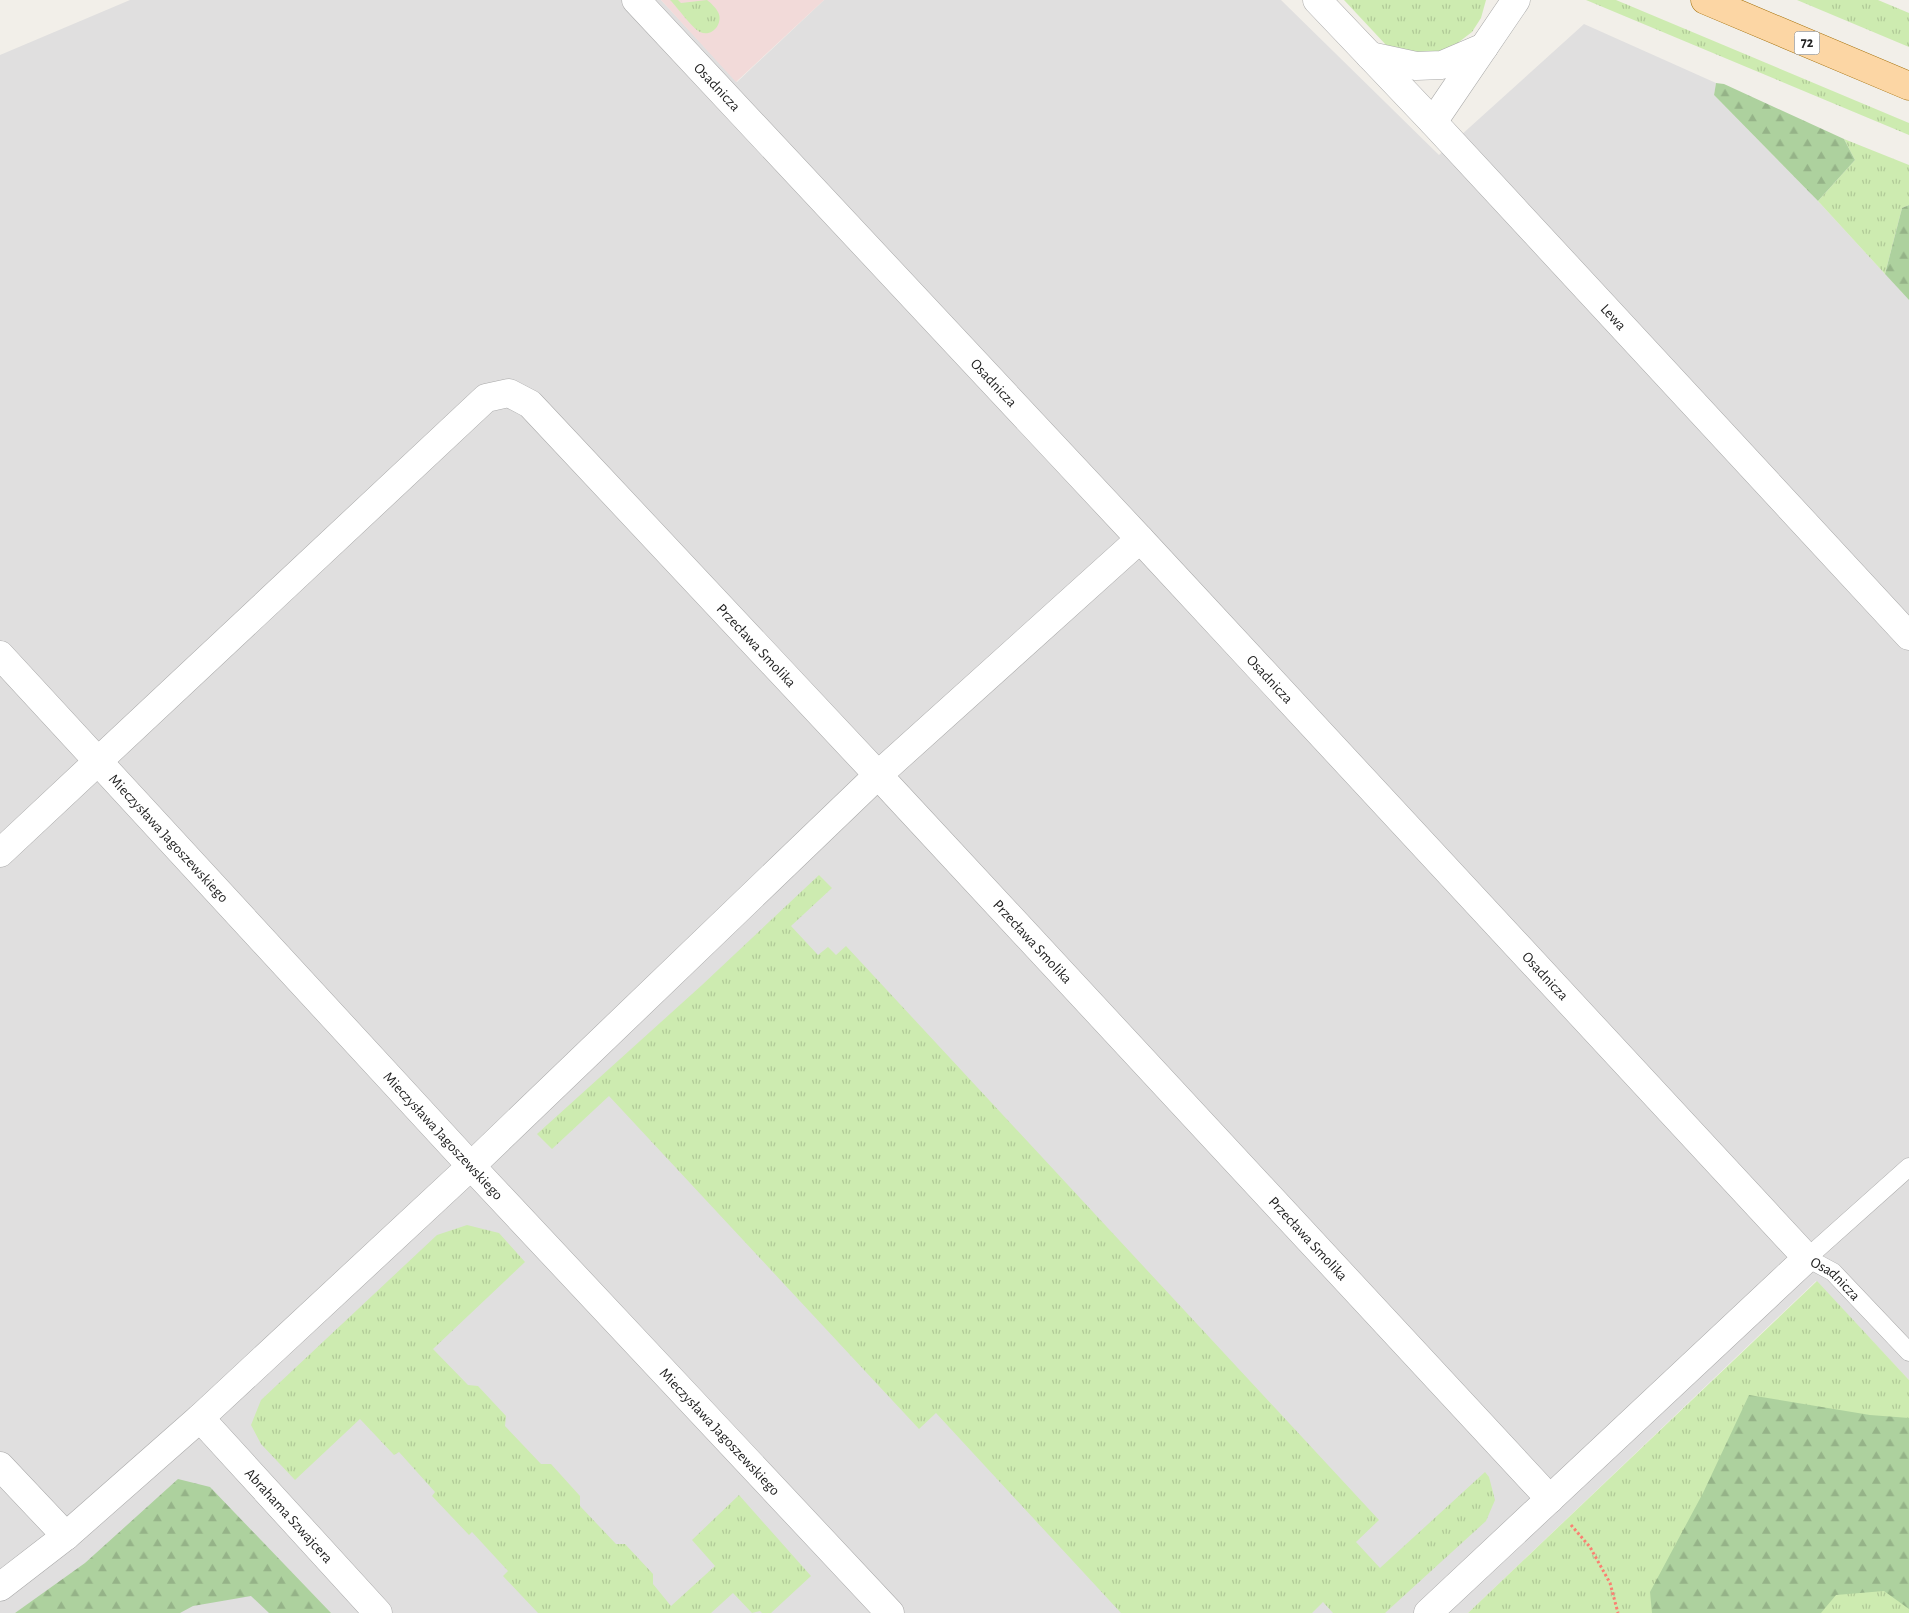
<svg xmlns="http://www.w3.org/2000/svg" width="1909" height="1613" viewBox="0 0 1909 1613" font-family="'Alegreya Sans',sans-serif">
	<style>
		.residential { fill: #e0dfdf }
		.commercial { fill: #f2dad9 }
		.grass { fill: url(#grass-tufts) }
		.forest { fill: url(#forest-firs) }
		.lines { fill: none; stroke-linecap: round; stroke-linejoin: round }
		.service-casing { stroke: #a9a9a9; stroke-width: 19 }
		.minor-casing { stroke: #a9a9a9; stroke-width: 29 }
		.primary-casing { stroke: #a06b00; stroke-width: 29 }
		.path { stroke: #fa8072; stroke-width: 3; stroke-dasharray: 2.5 2.5; stroke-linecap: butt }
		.service { stroke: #fff; stroke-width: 18 }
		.minor { stroke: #fff; stroke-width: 28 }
		.primary { stroke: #fcd6a4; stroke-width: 28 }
		.labels { text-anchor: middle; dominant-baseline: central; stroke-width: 4.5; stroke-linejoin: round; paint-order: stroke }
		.shield { fill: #fff; stroke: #646464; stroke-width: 1 }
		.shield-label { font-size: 14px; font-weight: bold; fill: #222 }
		.street-label { font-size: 15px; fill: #222; stroke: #fff }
	</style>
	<defs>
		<pattern id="grass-tufts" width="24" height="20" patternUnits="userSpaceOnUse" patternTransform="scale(1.25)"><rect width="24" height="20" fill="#cdebb0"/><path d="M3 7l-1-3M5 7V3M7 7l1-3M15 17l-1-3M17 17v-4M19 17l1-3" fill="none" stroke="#b0c997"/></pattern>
		<pattern id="forest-firs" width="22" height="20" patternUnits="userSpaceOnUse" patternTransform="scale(1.25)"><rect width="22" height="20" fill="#add19e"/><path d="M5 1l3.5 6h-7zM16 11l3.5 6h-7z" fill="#95b388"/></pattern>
	</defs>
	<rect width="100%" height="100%" fill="#f2efe9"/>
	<polygon class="residential" points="130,0 661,0 737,82 824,0 1281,0 1439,155 1584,24 1716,83 1714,95 1818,201 1909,300 1909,1380 1816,1281 1468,1613 0,1613 0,55"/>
	<polygon class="commercial" points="661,0 824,0 736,82"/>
	<g class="grass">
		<path d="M670 0H678L681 3 707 0C711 3 716 8 718 12 724 23 712 38 700 32 691 27 678 8 670 0Z"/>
		<polygon points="1344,0 1486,0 1481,18 1472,32 1455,45 1441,53 1424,55 1387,46"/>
		<polygon points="1586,0 1616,0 1909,123 1909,135"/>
		<polygon points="1797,0 1878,0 1909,13 1909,47"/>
		<polygon points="1844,139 1909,165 1909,205 1902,208 1885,274 1818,201 1855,160"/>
		<polygon points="819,875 832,888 791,926 818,955 828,947 836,955 846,946 1379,1520 1356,1542 1380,1568 1485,1472 1489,1477 1495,1500 1486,1521 1385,1613 1333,1613 1323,1602 1312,1613 1121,1613 936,1413 919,1429 609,1096 552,1149 537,1134 702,985"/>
		<polygon points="467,1225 499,1233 525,1262 433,1349 468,1385 478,1386 506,1416 505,1426 541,1464 551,1464 580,1496 580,1506 616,1544 625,1544 653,1574 653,1584 671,1606 715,1566 692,1540 739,1495 811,1576 771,1613 762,1613 760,1611 752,1613 733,1593 711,1613 538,1613 503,1576 508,1571 472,1532 469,1535 432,1496 435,1492 399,1452 394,1455 360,1419 295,1480 261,1444 251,1425 261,1400 437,1235"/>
		<polygon points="1817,1281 1909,1380 1909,1613 1468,1613"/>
	</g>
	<g class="forest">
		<polygon points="1716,83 1724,84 1844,139 1855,160 1818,201 1714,95"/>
		<polygon points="1909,205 1909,300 1885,274 1902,208"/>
		<polygon points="1749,1395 1870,1415 1909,1418 1909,1609 1884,1591 1836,1595 1821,1613 1652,1613 1650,1592 1703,1493"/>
		<polygon points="178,1479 210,1487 331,1613 269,1613 251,1596 193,1606 180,1613 15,1613 85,1563"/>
	</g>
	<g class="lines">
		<g class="service-casing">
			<g id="service">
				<path id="s1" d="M1909 1167 1807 1258 1833 1272 1909 1352"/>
			</g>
		</g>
		<g class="minor-casing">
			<g id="minor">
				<path id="s2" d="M636 0 1140 539 1807 1258 1428 1613"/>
				<path id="s3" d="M1317 0 1433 122 1909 636"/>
				<polyline points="1370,56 1416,66 1442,65 1484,47"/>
				<polyline points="1433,122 1516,0"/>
				<path id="s4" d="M0 655 471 1166 890 1613"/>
				<path id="s5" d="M0 853 486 398 509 393 530 404 878 775 1550 1499"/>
				<path id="s6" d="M200 1418 378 1613"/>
				<polyline points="0,1466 66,1536"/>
				<polyline points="0,1587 66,1536 200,1418 471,1166 878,775 1140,539"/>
			</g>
		</g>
		<g class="primary-casing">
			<polyline id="primary" points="1705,0 1909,86"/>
		</g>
		<polyline class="path" points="1571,1525 1590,1547 1610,1583 1618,1613"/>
		<use href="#service" class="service"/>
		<use href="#minor" class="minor"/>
		<use href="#primary" class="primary"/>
	</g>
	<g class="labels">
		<rect class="shield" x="1794.5" y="31.5" width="25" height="23" rx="4"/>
		<g class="shield-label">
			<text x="1807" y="43">72</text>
		</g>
		<g class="street-label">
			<text stroke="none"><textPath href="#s2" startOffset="119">Osadnicza</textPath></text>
			<text stroke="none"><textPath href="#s3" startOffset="434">Lewa</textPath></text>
			<text stroke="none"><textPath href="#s2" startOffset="524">Osadnicza</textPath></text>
			<text stroke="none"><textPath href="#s5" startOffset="1044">Przecława Smolika</textPath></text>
			<text stroke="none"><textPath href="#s2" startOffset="929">Osadnicza</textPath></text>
			<text stroke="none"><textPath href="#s4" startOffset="249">Mieczysława Jagoszewskiego</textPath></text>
			<text stroke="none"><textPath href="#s5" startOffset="1449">Przecława Smolika</textPath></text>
			<text stroke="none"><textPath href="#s2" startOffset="1334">Osadnicza</textPath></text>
			<text stroke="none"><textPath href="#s4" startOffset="654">Mieczysława Jagoszewskiego</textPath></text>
			<text stroke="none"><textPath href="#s5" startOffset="1854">Przecława Smolika</textPath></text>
			<text stroke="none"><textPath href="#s1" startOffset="172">Osadnicza</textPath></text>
			<text stroke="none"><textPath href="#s4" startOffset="1059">Mieczysława Jagoszewskiego</textPath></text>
			<text stroke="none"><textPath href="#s6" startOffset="132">Abrahama Szwajcera</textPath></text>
		</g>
	</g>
</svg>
